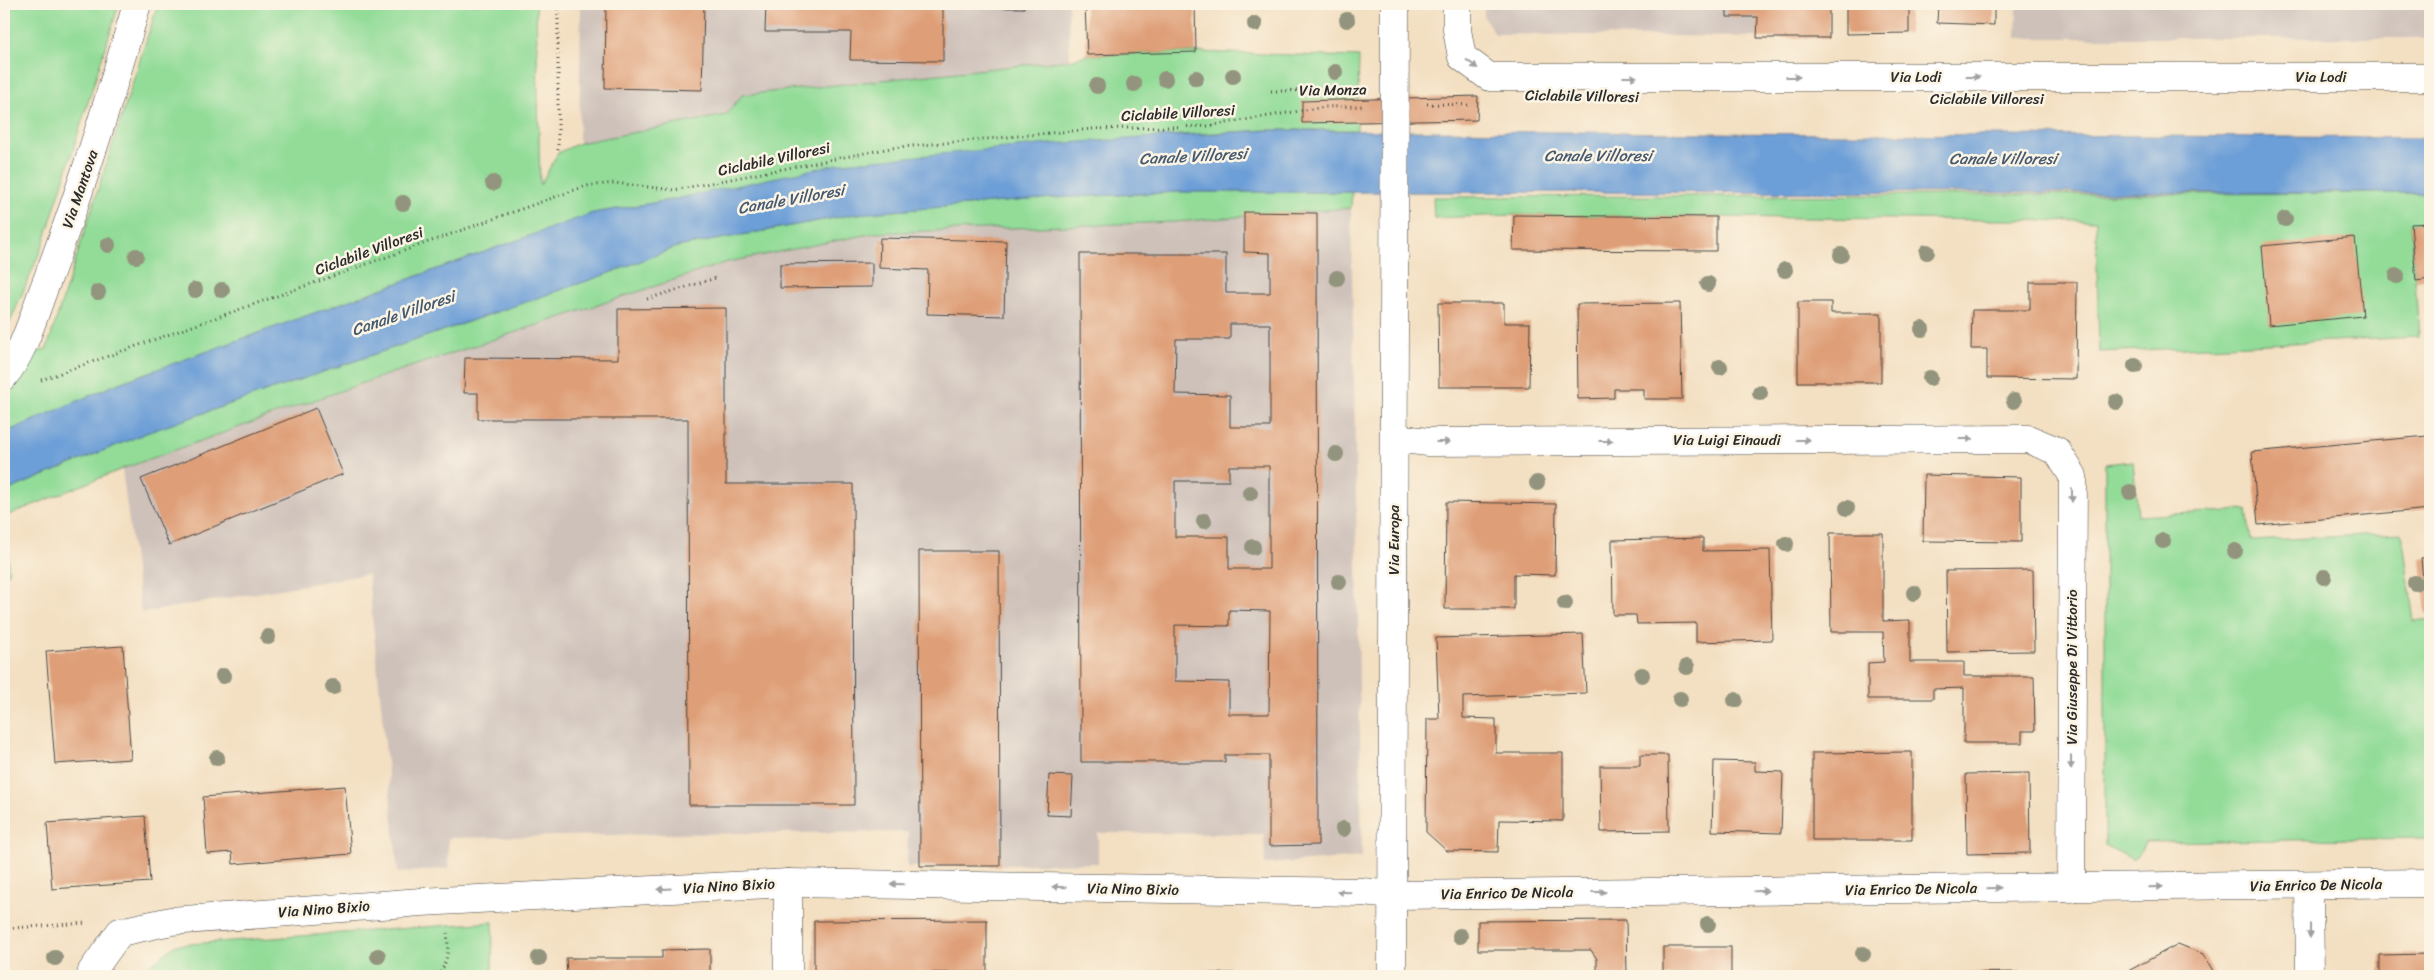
<svg xmlns="http://www.w3.org/2000/svg" width="2434" height="980" viewBox="0 0 2434 980" font-family="Sriracha,sans-serif">
	<style>
		.industrial { fill: #cec1ba }
		.green { fill: #92dc98; stroke: #5e8462 }
		.water { fill: #6c9ed7; stroke: #4c6481 }
		.building { fill: #de9e77; fill-rule: evenodd }
		.lines { fill: none; stroke-linecap: round; stroke-linejoin: round }
		.minor-casing { stroke: #494642; stroke-width: 29 }
		.tertiary-casing { stroke: #494642; stroke-width: 29 }
		.path { stroke: #494642; stroke-width: 3; stroke-dasharray: 1 4; stroke-linecap: butt }
		.minor { stroke: #fff; stroke-width: 28 }
		.tertiary { stroke: #fff; stroke-width: 28 }
		.tree { fill: #93947d }
		.oneway { fill: #a0a0a0 }
		.labels { text-anchor: middle; dominant-baseline: central; stroke-width: 5; stroke-linejoin: round; paint-order: stroke }
		.street-label { font-size: 15px; fill: #2b2b2b; stroke: #fcf5e5 }
		.water-label { font-size: 16px; font-style: italic; fill: #455970; stroke: #fcf5e5 }
	</style>
	<rect width="100%" height="100%" fill="#fcf5e5"/>
	<filter id="ink" filterUnits="userSpaceOnUse"><feTurbulence type="fractalNoise" baseFrequency=".02" numOctaves="2"/><feDisplacementMap in="SourceGraphic" scale="10" xChannelSelector="R" yChannelSelector="G"/><feConvolveMatrix kernelMatrix="1 2 1 2 8 2 1 2 1" color-interpolation-filters="sRGB"/></filter>
	<filter id="wash" filterUnits="userSpaceOnUse"><feTurbulence type="fractalNoise" baseFrequency=".0096" numOctaves="4" result="noise"/><feDisplacementMap in="SourceGraphic" scale="20" xChannelSelector="R" yChannelSelector="G"/><feGaussianBlur stdDeviation="1.12" result="paint"/><feColorMatrix in="noise" values="0 0 0 0 0 0 0 0 0 0 0 0 0 0 0 0 0 1.4 0 .05"/><feComposite in="paint" operator="in"/></filter>
	<g filter="url(#wash)">
		<rect width="100%" height="100%" fill="#f3dfc1"/>
		<g class="industrial">
			<polygon points="581,4 1068,4 1070,60 742,95 726,115 579,143"/>
			<polygon points="1484,4 1829,4 1829,38 1495,34 1484,17"/>
			<polygon points="2017,4 2430,4 2430,38 2016,38"/>
			<polygon points="1351,208 1362,857 1265,864 1264,834 1098,833 1098,863 907,867 908,832 660,834 448,838 449,868 398,873 368,574 141,613 122,469 469,346 728,262 875,233 1175,222"/>
		</g>
		<g class="green">
			<polygon points="4,4 119,4 43,245 4,336"/>
			<polygon points="158,4 536,4 540,185 558,153 579,143 726,115 742,95 1070,60 1087,55 1196,52 1359,57 1357,130 1267,130 1178,135 671,200 593,213 119,383 4,433 4,368 47,348"/>
			<polygon points="1179,192 1352,192 1351,208 1175,222 875,233 728,262 374,379 122,469 6,516 9,574 4,574 4,492 146,433 604,275 677,247 856,214 1053,198"/>
			<polygon points="2430,193 2430,223 2411,224 2419,337 2099,352 2096,221 1514,215 1434,218 1433,197"/>
			<polygon points="2133,461 2138,516 2247,510 2251,541 2402,533 2414,621 2430,619 2430,838 2146,842 2134,860 2105,845 2105,464"/>
			<polygon points="493,922 492,976 135,976 176,945"/>
		</g>
		<polygon class="water" points="1267,130 2430,138 2430,193 1179,192 1053,198 855,214 677,247 604,275 146,433 4,492 4,433 119,383 593,213 671,200 842,163 1050,144"/>
		<g id="blocks">
			<g class="building">
				<polygon points="606,4 704,4 702,90 605,88"/>
				<polygon points="766,4 1024,4 1024,8 943,7 943,61 850,60 851,32 765,32"/>
				<polygon points="1085,4 1195,4 1196,52 1087,55"/>
				<polygon points="1727,4 1829,4 1829,38 1757,38 1758,17 1727,17"/>
				<polygon points="1846,4 1909,4 1909,33 1846,34"/>
				<polygon points="1938,4 1994,4 1994,25 1937,23"/>
				<polygon points="1478,96 1477,120 1302,123 1302,101"/>
				<path d="M1244 212 1317 213 1318 845 1269 846V755H1225V762H1081L1080 254H1226V293H1270V253L1244 252ZM1230 324H1270V427H1230V395L1175 394 1176 339H1230ZM1229 466H1269V569H1229V537H1175V481H1229ZM1229 610 1270 611 1269 714H1229V682L1175 681V625L1229 626Z"/>
				<polygon points="1514,215 1716,217 1716,251 1513,250"/>
				<polygon points="2430,223 2430,279 2416,281 2411,224"/>
				<polygon points="2355,237 2363,316 2269,325 2262,246"/>
				<polygon points="880,238 1006,241 1004,316 927,314 928,270 879,268"/>
				<polygon points="872,263 872,287 780,288 780,264"/>
				<polygon points="2030,282 2077,282 2076,379 1987,378 1987,349 1971,349 1972,310 2030,310"/>
				<polygon points="1798,302 1831,302 1831,313 1881,313 1881,382 1798,382"/>
				<polygon points="1438,303 1504,303 1504,323 1530,323 1529,387 1439,387"/>
				<polygon points="1680,303 1682,399 1644,399 1644,389 1614,389 1614,398 1578,399 1577,304"/>
				<polygon points="726,308 726,484 853,484 854,805 689,805 688,419 478,419 478,393 464,393 465,358 618,359 618,309"/>
				<polygon points="316,408 343,474 169,545 141,479"/>
				<polygon points="2428,436 2430,448 2430,509 2258,525 2252,452"/>
				<polygon points="1924,475 2021,477 2021,542 1923,541"/>
				<polygon points="1446,502 1556,504 1555,575 1514,574 1514,609 1445,609"/>
				<polygon points="1830,533 1883,533 1883,621 1910,620 1910,662 1964,662 1964,676 2034,676 2035,731 2022,731 2022,743 1964,743 1964,688 1933,689 1933,699 1868,699 1868,663 1884,662 1883,632 1831,632"/>
				<polygon points="1703,538 1703,551 1770,550 1772,640 1696,642 1696,623 1637,624 1636,615 1613,615 1612,540"/>
				<polygon points="919,551 999,551 1000,866 920,866"/>
				<polygon points="2430,557 2430,613 2426,614 2421,558"/>
				<polygon points="2033,570 2034,651 1947,652 1946,571"/>
				<polygon points="1583,634 1586,693 1463,697 1463,718 1496,719 1496,753 1563,753 1563,821 1499,820 1498,852 1447,851 1426,832 1427,719 1439,719 1436,638"/>
				<polygon points="123,646 131,759 55,764 46,651"/>
				<polygon points="1912,752 1912,840 1812,840 1812,753"/>
				<polygon points="1640,755 1668,755 1669,831 1601,832 1600,766 1640,766"/>
				<polygon points="1714,761 1755,762 1755,771 1783,772 1781,833 1712,831"/>
				<polygon points="2029,773 2030,853 1967,854 1966,774"/>
				<polygon points="1049,775 1073,776 1071,816 1047,815"/>
				<polygon points="345,786 351,854 233,864 232,852 207,854 203,797"/>
				<polygon points="145,816 150,882 52,889 47,823"/>
				<polygon points="987,920 987,972 905,973 905,976 814,976 814,921"/>
				<polygon points="1626,920 1627,976 1597,976 1597,959 1591,950 1478,950 1478,921"/>
				<polygon points="2178,944 2203,954 2216,976 2119,976"/>
				<rect x="1663" y="947" width="68" height="29"/>
				<polygon points="710,949 710,976 567,976 566,958 662,958 662,950"/>
				<polygon points="2430,954 2430,976 2380,976 2380,955"/>
				<polygon points="2019,972 2019,976 1964,976 1964,973"/>
				<rect x="1183" y="973" width="130" height="3"/>
			</g>
		</g>
	</g>
	<g filter="url(#ink)">
		<use href="#blocks" fill-opacity="0" stroke="#494642" stroke-width="1"/>
		<g class="lines">
			<g class="minor-casing">
				<g id="minor">
					<polyline points="1457,4 1457,30 1462,57 1489,77 2430,77"/>
					<path d="M4 376C25 351 34 313 46 283 81 191 110 98 137 4"/>
					<polyline points="1395,438 1428,442 2028,439 2057,451 2073,476 2071,888"/>
					<polyline points="2309,885 2310,976"/>
					<polyline points="91,976 92,971 120,932 171,921 421,902 788,883 1362,892 1393,895 2430,883"/>
					<polyline points="788,976 788,883"/>
				</g>
			</g>
			<g class="tertiary-casing">
				<polyline id="tertiary" points="1392,976 1395,4"/>
			</g>
			<g class="path">
				<polyline points="558,4 558,153"/>
				<polyline points="1271,91 1362,90"/>
				<polyline points="1427,104 1471,105"/>
				<polyline points="647,299 716,278"/>
				<polyline points="41,380 586,186 615,183 674,190 891,148 1093,129 1208,126 1324,107 1364,106"/>
				<polyline points="13,928 86,923"/>
				<path d="M437 976C448 964 449 948 447 933"/>
			</g>
			<use href="#minor" class="minor"/>
			<use href="#tertiary" class="tertiary"/>
		</g>
		<g class="tree">
			<circle cx="1347" cy="20" r="8"/>
			<circle cx="1255" cy="24" r="8"/>
			<circle cx="1335" cy="72" r="8"/>
			<circle cx="1233" cy="76" r="8"/>
			<circle cx="1196" cy="78" r="8"/>
			<circle cx="1165" cy="79" r="8"/>
			<circle cx="1134" cy="84" r="8"/>
			<circle cx="1097" cy="86" r="8"/>
			<circle cx="493" cy="183" r="8"/>
			<circle cx="403" cy="203" r="8"/>
			<circle cx="2285" cy="219" r="8"/>
			<circle cx="108" cy="245" r="8"/>
			<circle cx="1927" cy="252" r="8"/>
			<circle cx="1841" cy="255" r="8"/>
			<circle cx="136" cy="256" r="8"/>
			<circle cx="1785" cy="270" r="8"/>
			<circle cx="2397" cy="276" r="8"/>
			<circle cx="1337" cy="278" r="8"/>
			<circle cx="1708" cy="284" r="8"/>
			<circle cx="195" cy="290" r="8"/>
			<circle cx="222" cy="290" r="8"/>
			<circle cx="98" cy="292" r="8"/>
			<circle cx="1922" cy="329" r="8"/>
			<circle cx="2135" cy="366" r="8"/>
			<circle cx="1720" cy="367" r="8"/>
			<circle cx="1930" cy="378" r="8"/>
			<circle cx="1760" cy="393" r="8"/>
			<circle cx="2014" cy="401" r="8"/>
			<circle cx="2116" cy="402" r="8"/>
			<circle cx="1336" cy="454" r="8"/>
			<circle cx="1537" cy="483" r="8"/>
			<circle cx="2130" cy="492" r="8"/>
			<circle cx="1250" cy="493" r="8"/>
			<circle cx="1847" cy="508" r="8"/>
			<circle cx="1204" cy="521" r="8"/>
			<circle cx="2163" cy="541" r="8"/>
			<circle cx="1786" cy="544" r="8"/>
			<circle cx="1253" cy="547" r="8"/>
			<circle cx="2235" cy="551" r="8"/>
			<circle cx="2324" cy="577" r="8"/>
			<circle cx="1339" cy="582" r="8"/>
			<circle cx="2415" cy="583" r="8"/>
			<circle cx="1914" cy="593" r="8"/>
			<circle cx="1565" cy="603" r="8"/>
			<circle cx="268" cy="637" r="8"/>
			<circle cx="1687" cy="667" r="8"/>
			<circle cx="1642" cy="675" r="8"/>
			<circle cx="223" cy="676" r="8"/>
			<circle cx="333" cy="687" r="8"/>
			<circle cx="1680" cy="699" r="8"/>
			<circle cx="1735" cy="700" r="8"/>
			<circle cx="217" cy="758" r="8"/>
			<circle cx="1343" cy="829" r="8"/>
			<circle cx="1708" cy="924" r="8"/>
			<circle cx="1460" cy="936" r="8"/>
			<circle cx="1863" cy="954" r="8"/>
			<circle cx="378" cy="956" r="8"/>
			<circle cx="55" cy="958" r="8"/>
			<circle cx="539" cy="958" r="8"/>
		</g>
		<defs><path id="oneway-solid" d="M-6-.8H1V-3.2L6.5 0L1 3.2V.8H-6Z" transform="scale(1.25)"/></defs>
		<g class="oneway">
			<use href="#oneway-solid" transform="translate(1472 64) rotate(37)"/>
			<use href="#oneway-solid" transform="translate(1630 77)"/>
			<use href="#oneway-solid" transform="translate(1793 77)"/>
			<use href="#oneway-solid" transform="translate(1973 77)"/>
			<use href="#oneway-solid" transform="translate(1966 439)"/>
			<use href="#oneway-solid" transform="translate(1803 440)"/>
			<use href="#oneway-solid" transform="translate(1606 441)"/>
			<use href="#oneway-solid" transform="translate(1443 442)"/>
			<use href="#oneway-solid" transform="translate(2072 495) rotate(90)"/>
			<use href="#oneway-solid" transform="translate(2071 762) rotate(90)"/>
			<use href="#oneway-solid" transform="translate(897 884) rotate(-179)"/>
			<use href="#oneway-solid" transform="translate(1059 887) rotate(-179)"/>
			<use href="#oneway-solid" transform="translate(2156 887) rotate(-1)"/>
			<use href="#oneway-solid" transform="translate(1994 888) rotate(-1)"/>
			<use href="#oneway-solid" transform="translate(664 889) rotate(177)"/>
			<use href="#oneway-solid" transform="translate(1761 891) rotate(-1)"/>
			<use href="#oneway-solid" transform="translate(1344 892) rotate(-179)"/>
			<use href="#oneway-solid" transform="translate(1599 892)"/>
			<use href="#oneway-solid" transform="translate(2310 931) rotate(90)"/>
		</g>
	</g>
	<g class="labels">
		<g class="street-label">
			<text x="1916" y="77">Via Lodi</text>
			<text x="2321" y="77">Via Lodi</text>
			<text transform="translate(1333 90) rotate(-1)">Via Monza</text>
			<text transform="translate(1582 96) rotate(1)">Ciclabile Villoresi</text>
			<text x="1987" y="99">Ciclabile Villoresi</text>
			<text transform="translate(1178 113) rotate(-3)">Ciclabile Villoresi</text>
			<text transform="translate(774 159) rotate(-12)">Ciclabile Villoresi</text>
			<text transform="translate(80 189) rotate(-71)">Via Mantova</text>
			<text transform="translate(369 251) rotate(-20)">Ciclabile Villoresi</text>
			<text x="1727" y="440">Via Luigi Einaudi</text>
			<text transform="translate(1394 540) rotate(-90)">Via Europa</text>
			<text transform="translate(2072 667) rotate(-90)">Via Giuseppe Di Vittorio</text>
			<text transform="translate(2316 885) rotate(-1)">Via Enrico De Nicola</text>
			<text transform="translate(729 886) rotate(-3)">Via Nino Bixio</text>
			<text transform="translate(1133 889) rotate(1)">Via Nino Bixio</text>
			<text transform="translate(1911 889) rotate(-1)">Via Enrico De Nicola</text>
			<text transform="translate(1507 893) rotate(-1)">Via Enrico De Nicola</text>
			<text transform="translate(324 909) rotate(-4)">Via Nino Bixio</text>
		</g>
		<g class="water-label">
			<text x="1598" y="155">Canale Villoresi</text>
			<text transform="translate(1193 156) rotate(-3)">Canale Villoresi</text>
			<text x="2003" y="158">Canale Villoresi</text>
			<text transform="translate(791 199) rotate(-10)">Canale Villoresi</text>
			<text transform="translate(403 313) rotate(-19)">Canale Villoresi</text>
		</g>
	</g>
	<rect width="2434" height="980" fill="none" stroke="#fcf5e5" stroke-width="20"/>
</svg>
